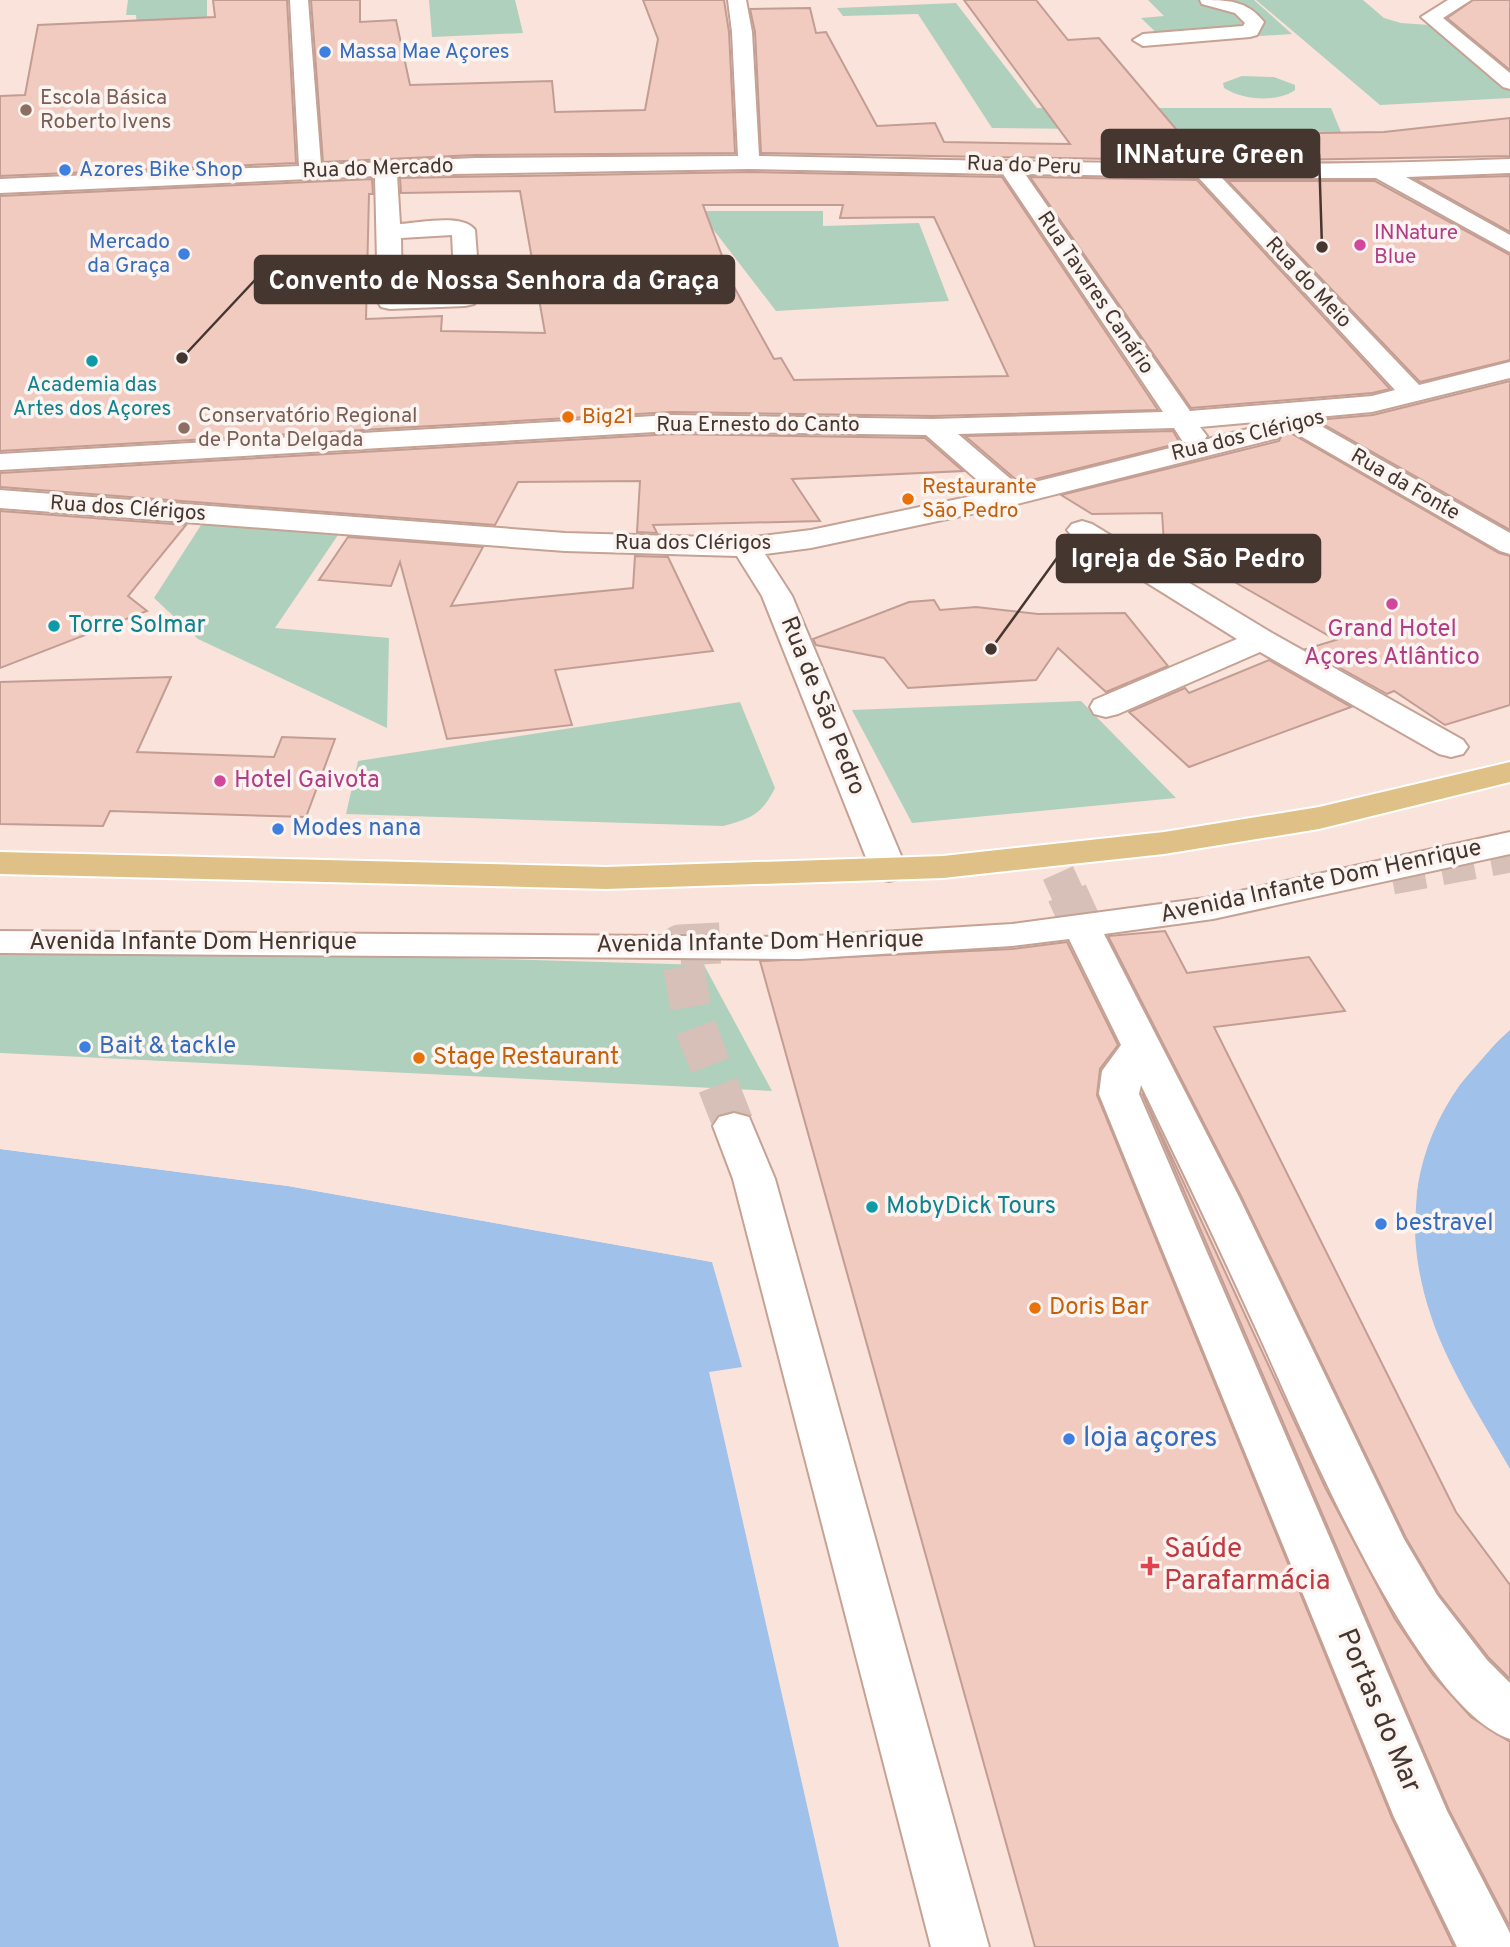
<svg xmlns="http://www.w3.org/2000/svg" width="1510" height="1947" viewBox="0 0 1510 1947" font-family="Overpass,sans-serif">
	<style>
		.green { fill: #b0d0be }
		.water { fill: #9fc1ea }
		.pier { fill: #fae3da }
		.building { fill: #f1cac0; stroke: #c29d93; stroke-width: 2; fill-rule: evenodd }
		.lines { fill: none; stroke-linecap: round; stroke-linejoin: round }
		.minor-tunnel-far1 { stroke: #d6c0b8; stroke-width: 33; stroke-dasharray: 33 17; stroke-linecap: butt }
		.minor-tunnel { stroke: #d6c0b8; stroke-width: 41; stroke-dasharray: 41 21; stroke-linecap: butt }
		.minor-casing { stroke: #c5a294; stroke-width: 4 }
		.major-casing { stroke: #fff; stroke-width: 4 }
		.minor { fill: #fff; fill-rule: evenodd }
		.major { fill: #dfc188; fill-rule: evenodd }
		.shop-dot { fill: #3f7fe0; stroke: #fbf4f1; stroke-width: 2.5 }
		.education-dot { fill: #8d6e63; stroke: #fbf4f1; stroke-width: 2.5 }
		.hotel-dot { fill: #d1479c; stroke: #fbf4f1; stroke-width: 2.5 }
		.culture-dot { fill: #0f9aa8; stroke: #fbf4f1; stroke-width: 2.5 }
		.food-dot { fill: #e8710a; stroke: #fbf4f1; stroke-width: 2.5 }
		.health-dot { fill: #e0444e; stroke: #fbf4f1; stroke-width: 2.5 }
		.labels { text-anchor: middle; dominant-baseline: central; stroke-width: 7; stroke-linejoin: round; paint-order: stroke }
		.far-shop-label { font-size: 21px; fill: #366cbe; stroke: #fbf4f1; text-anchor: start }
		.far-education-label { font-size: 21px; fill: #785e54; stroke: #fbf4f1; text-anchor: start }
		.far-street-label { font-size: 21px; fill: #453630; stroke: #fbf4f1 }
		.far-hotel-label { font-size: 21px; fill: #b23c85; stroke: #fbf4f1; text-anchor: start }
		.far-culture-label { font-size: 21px; fill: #0d838f; stroke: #fbf4f1 }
		.far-food-label { font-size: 21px; fill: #c56008; stroke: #fbf4f1; text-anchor: start }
		.culture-label { font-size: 24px; fill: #0d838f; stroke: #fbf4f1; text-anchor: start }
		.hotel-label { font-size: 24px; fill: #b23c85; stroke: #fbf4f1 }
		.street-label { font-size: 24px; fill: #453630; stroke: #fbf4f1 }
		.shop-label { font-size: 24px; fill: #366cbe; stroke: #fbf4f1; text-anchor: start }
		.food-label { font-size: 24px; fill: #c56008; stroke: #fbf4f1; text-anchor: start }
		.near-shop-label { font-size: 28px; fill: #366cbe; stroke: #fbf4f1; text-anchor: start }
		.near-health-label { font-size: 28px; fill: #be3a42; stroke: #fbf4f1; text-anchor: start }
		.near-street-label { font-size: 28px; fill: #453630; stroke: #fbf4f1 }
		.leader { fill: none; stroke: #453630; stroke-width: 2.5 }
		.callout-dot { fill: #453630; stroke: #fbf4f1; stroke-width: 2.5 }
		.callout { fill: #453630; stroke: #453630; stroke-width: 2.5 }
		.callout-label { font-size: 26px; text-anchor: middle; font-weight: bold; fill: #fff }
	</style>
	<rect width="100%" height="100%" fill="#fae3da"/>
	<g class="green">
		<polygon points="128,0 207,0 207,24 137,28 136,15 126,15"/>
		<polygon points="429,0 515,0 523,33 432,37"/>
		<polygon points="1148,0 1254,0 1292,34 1166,42 1141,18 1164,16"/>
		<polygon points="1256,0 1363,0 1384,18 1401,23 1429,25 1510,90 1510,98 1380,105"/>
		<polygon points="956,3 1037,108 1331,108 1341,132 992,128 918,14 843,16 837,8"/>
		<path d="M1242 76 1274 77 1295 85V90C1276 103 1243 100 1224 88L1223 83Z"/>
		<polygon points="699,211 823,211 823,226 919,223 949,301 776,311"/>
		<polygon points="203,522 338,535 275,628 389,638 387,728 198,639 154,598"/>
		<polygon points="1081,701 1176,798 912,823 852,710"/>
		<path d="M740 702 775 788C761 815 752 818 723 826L346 814 358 761Z"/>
		<polygon points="0,953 357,955 704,965 772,1091 0,1053"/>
	</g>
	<g class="water">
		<path d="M1510 1030V1469C1490 1434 1468 1399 1450 1362 1390 1239 1405 1122 1510 1030Z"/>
		<polygon points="0,1149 288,1186 712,1262 742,1367 709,1372 839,1947 0,1947"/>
	</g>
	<g class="pier">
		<polygon points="1510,1027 1455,1090 1430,1135 1418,1177 1415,1222 1411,1222 1415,1177 1427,1133 1453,1088 1494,1040"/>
		<polygon points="0,1145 289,1183 711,1258 712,1262 288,1186 0,1149"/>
	</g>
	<g class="building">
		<polygon points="213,0 287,0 296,163 0,176 0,96 25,95 38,25 215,17"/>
		<polygon points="311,0 360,0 360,22 396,20 410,85 552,81 555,112 645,110 658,39 643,0 724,0 729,32 735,153 475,155 323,162"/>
		<polygon points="964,0 1036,0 1068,40 1099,38 1181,135 1384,132 1510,118 1510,156 1229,161 761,153 755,32 750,9 810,8 816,33 826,32 877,126 935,123 944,142 1070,144"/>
		<polygon points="1473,0 1510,0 1510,70 1447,18"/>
		<path d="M749 172 1002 177 1158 410 933 416 672 412 0 451V196L372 179 373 194H369L366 319 442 316 441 331 545 333 520 191 401 193 400 178ZM703 205H843L840 218 934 217 1008 376 794 380 781 358 774 359 733 285Z"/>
		<polygon points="1510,176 1510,232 1415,179"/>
		<polygon points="1030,177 1197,180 1390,389 1372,393 1191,408"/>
		<polygon points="1228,181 1375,181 1510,255 1510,360 1420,382"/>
		<polygon points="1510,381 1510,530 1316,420 1373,415"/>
		<polygon points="1284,422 1289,432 1499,553 1510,556 1510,705 1445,725 1394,691 1387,694 1306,649 1336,640 1210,568 1190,575 1165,559 1162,513 1092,514 1061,495 1279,441 1284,431 1276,423"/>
		<polygon points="1173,431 1180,443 1020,483 965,436"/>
		<polygon points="672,434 925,438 963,471 792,479 820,521 653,525 657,533 637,532 640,481 518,482 495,525 0,487 0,473"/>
		<polygon points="0,511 186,525 128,596 147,611 0,668"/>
		<polygon points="348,537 483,547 451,606 633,588 635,556 668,557 713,651 555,670 572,725 447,739 400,562 391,586 319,580"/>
		<polygon points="934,600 940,610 976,607 1038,614 1125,613 1168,666 1106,692 1058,648 1036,680 908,688 884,658 816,645 813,639 909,602"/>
		<polygon points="1269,660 1351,707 1189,767 1129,712 1185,688 1189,693"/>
		<polygon points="171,677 137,752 274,757 282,737 335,739 306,817 110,811 103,826 0,824 0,682"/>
		<polygon points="1165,931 1187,973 1309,957 1345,1011 1214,1027 1456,1512 1510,1585 1510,1679 1489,1658 1439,1594 1406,1538 1241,1196 1108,936"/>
		<polygon points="1067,942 1118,1045 1100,1069 1097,1095 1392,1818 1454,1947 1035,1947 760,961 1012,949"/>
		<polygon points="1142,1093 1325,1487 1395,1619 1433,1675 1471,1717 1510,1742 1510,1927 1449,1810"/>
	</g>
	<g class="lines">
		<g class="minor-tunnel-far1">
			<polyline points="1058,873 1068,895"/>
			<polyline points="1392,878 1510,856"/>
		</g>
		<g class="minor-tunnel">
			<polyline points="1067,893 1087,937"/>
			<polyline points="720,943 680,945 693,1021 734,1126"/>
		</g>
		<g class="minor-casing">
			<g id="minor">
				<path d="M290 0H308L321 165 475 158 738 156 732 32 728 0H746L752 32 759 156C1010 161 1260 169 1510 159V173L1406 177 1510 235V252L1376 178H1222L1419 385 1510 362V378L1372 412 1307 418 1510 533V554L1500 551 1290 430 1286 424 1290 419 1200 427 1207 436 1204 440 1268 424 1278 426 1282 432 1278 438 1013 505 811 548 765 554 792 596 907 870 902 878 889 881 876 878 871 870 762 596 737 556 565 551 0 508V490L565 533 746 538 811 530 991 492 926 435 672 431 0 470V454L672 415 933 419 1163 412 1003 174 749 169 397 175 400 224C419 223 463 213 475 230L480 296 474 304 465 306 390 309 381 307 378 302 375 176 0 193V179L299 166ZM1025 174 1198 177 1395 390 1372 396 1190 411ZM452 235 455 292 402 294 401 238ZM1174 428 1183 442 1190 443 1019 486 958 434Z"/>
				<path d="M1200 0C1227 0 1247 0 1264 22L1257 35 1250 37 1143 46 1133 40 1143 34 1243 26 1245 23 1235 13 1202 4Z"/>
				<polygon points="1448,0 1471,0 1443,18 1510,73 1510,89 1503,87 1421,17"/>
				<polygon points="1082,521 1092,524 1272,633 1463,740 1468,747 1463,754 1451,757 1439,754 1260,652 1118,714 1106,717 1094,714 1090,707 1094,700 1237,639 1072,536 1067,530 1072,524"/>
				<path d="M1510 832V854L1213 919 1104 934 1239 1197 1404 1539 1437 1595 1487 1660 1510 1683V1739C1413 1706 1297 1416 1252 1320 1216 1241 1179 1163 1141 1085L1139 1094 1447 1811 1510 1933V1947H1457L1394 1817 1099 1094 1102 1071 1121 1045 1069 939 1012 946 799 959 0 953V931L799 937 1012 924 1213 897Z"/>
				<polygon points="734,1113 749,1117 775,1179 989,1947 931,1947 733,1179 713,1126 719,1117"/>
			</g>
		</g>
		<g class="major-casing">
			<polygon id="major" points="1510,762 1510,782 1319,829 1164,854 943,878 606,889 0,874 0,852 606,867 943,856 1164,832 1319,807"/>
		</g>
		<use href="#minor" class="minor"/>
		<use href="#major" class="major"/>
	</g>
	<g class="shop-dot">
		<circle cx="325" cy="52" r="7"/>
		<circle cx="65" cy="170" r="7"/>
		<circle cx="184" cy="254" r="7"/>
		<circle cx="278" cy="829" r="7"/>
		<circle cx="85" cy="1047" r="7"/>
		<circle cx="1381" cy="1224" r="7"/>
		<circle cx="1069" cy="1439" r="7"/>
	</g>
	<g class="education-dot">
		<circle cx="26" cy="110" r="7"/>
		<circle cx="184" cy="428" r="7"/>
	</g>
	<g class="hotel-dot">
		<circle cx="1360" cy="245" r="7"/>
		<circle cx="1392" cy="604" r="7"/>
		<circle cx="220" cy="781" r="7"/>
	</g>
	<g class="culture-dot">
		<circle cx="92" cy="361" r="7"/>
		<circle cx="54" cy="626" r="7"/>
		<circle cx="872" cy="1207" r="7"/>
	</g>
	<g class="food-dot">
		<circle cx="568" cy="417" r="7"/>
		<circle cx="908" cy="499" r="7"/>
		<circle cx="419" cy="1058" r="7"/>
		<circle cx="1035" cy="1308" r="7"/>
	</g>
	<path class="health-dot" d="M1146.5 1555.5h7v7h7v7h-7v7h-7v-7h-7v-7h7z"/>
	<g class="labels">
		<g class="far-shop-label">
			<text x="339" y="52">Massa Mae Açores</text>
			<text x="79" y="170">Azores Bike Shop</text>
			<text x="170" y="242" text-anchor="end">Mercado<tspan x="170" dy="24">da Graça</tspan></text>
		</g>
		<g class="far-education-label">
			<text x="40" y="98">Escola Básica<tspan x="40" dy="24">Roberto Ivens</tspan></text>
			<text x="198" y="416">Conservatório Regional<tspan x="198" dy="24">de Ponta Delgada</tspan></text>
		</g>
		<g class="far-street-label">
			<text transform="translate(1024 166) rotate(2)">Rua do Peru</text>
			<text transform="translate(378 169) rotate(-2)">Rua do Mercado</text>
			<text transform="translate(1308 283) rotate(47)">Rua do Meio</text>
			<text transform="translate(1095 293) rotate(56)">Rua Tavares Canário</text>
			<text x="758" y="425">Rua Ernesto do Canto</text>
			<text transform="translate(1248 436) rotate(-14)">Rua dos Clérigos</text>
			<text transform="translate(1405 485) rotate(30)">Rua da Fonte</text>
			<text transform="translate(128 509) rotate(4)">Rua dos Clérigos</text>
			<text x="693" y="543">Rua dos Clérigos</text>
		</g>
		<g class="far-hotel-label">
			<text x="1374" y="233">INNature<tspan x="1374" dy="24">Blue</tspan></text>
		</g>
		<g class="far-culture-label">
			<text x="92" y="385">Academia das<tspan x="92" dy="24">Artes dos Açores</tspan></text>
		</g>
		<g class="far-food-label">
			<text x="582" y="417">Big21</text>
			<text x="922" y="487">Restaurante<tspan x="922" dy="24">São Pedro</tspan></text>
		</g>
		<g class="culture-label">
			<text x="68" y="626">Torre Solmar</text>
			<text x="886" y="1207">MobyDick Tours</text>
		</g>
		<g class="hotel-label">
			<text x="1392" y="630">Grand Hotel<tspan x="1392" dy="28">Açores Atlântico</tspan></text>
			<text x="234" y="781" text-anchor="start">Hotel Gaivota</text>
		</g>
		<g class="street-label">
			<text transform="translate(822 706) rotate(68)">Rua de São Pedro</text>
			<text transform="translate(1321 882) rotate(-12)">Avenida Infante Dom Henrique</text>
			<text x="193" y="943">Avenida Infante Dom Henrique</text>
			<text transform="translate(760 943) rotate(-1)">Avenida Infante Dom Henrique</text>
		</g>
		<g class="shop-label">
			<text x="292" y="829">Modes nana</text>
			<text x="99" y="1047">Bait &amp; tackle</text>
			<text x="1395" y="1224">bestravel</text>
		</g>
		<g class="food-label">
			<text x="433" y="1058">Stage Restaurant</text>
			<text x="1049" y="1308">Doris Bar</text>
		</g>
		<g class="near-shop-label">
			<text x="1083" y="1439">loja açores</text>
		</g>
		<g class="near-health-label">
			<text x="1164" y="1550">Saúde<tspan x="1164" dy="32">Parafarmácia</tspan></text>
		</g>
		<g class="near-street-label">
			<text transform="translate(1378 1711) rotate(67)">Portas do Mar</text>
		</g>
	</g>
	<path class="leader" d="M1322 247L1319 154M182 358L255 280M991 649L1057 558"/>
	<g class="callout-dot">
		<circle cx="1322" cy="247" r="7"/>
		<circle cx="182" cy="358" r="7"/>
		<circle cx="991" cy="649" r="7"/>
	</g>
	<g class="callout">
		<rect x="1102" y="130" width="217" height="47" rx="7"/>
		<rect x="255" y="256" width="479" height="47" rx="7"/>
		<rect x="1057" y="535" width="263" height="47" rx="7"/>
	</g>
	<g class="callout-label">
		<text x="1210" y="163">INNature Green</text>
		<text x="494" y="289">Convento de Nossa Senhora da Graça</text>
		<text x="1188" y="567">Igreja de São Pedro</text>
	</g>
</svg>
